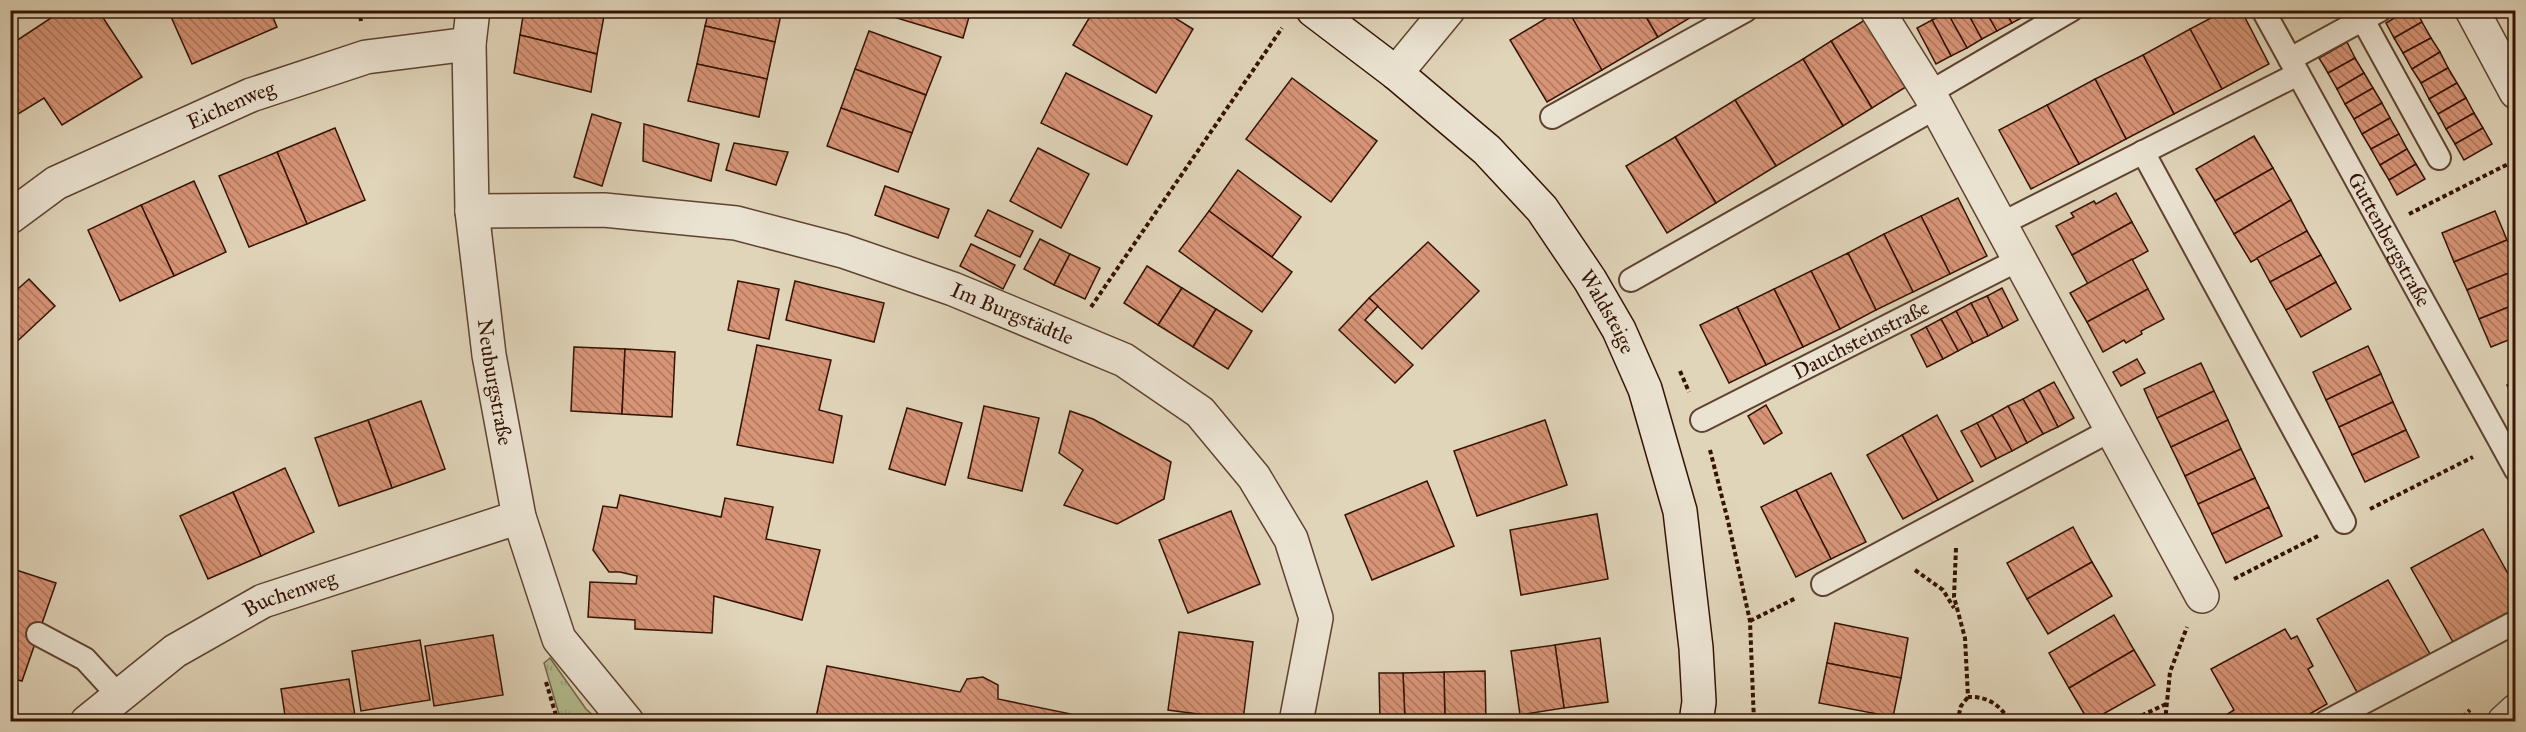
<svg xmlns="http://www.w3.org/2000/svg" width="2526" height="732" viewBox="0 0 2526 732" font-family="'IM FELL Great Primer',serif">
	<style>
		.grass { fill: url(#grass-tufts); stroke: #746849; stroke-width: 1.5 }
		.building { fill: url(#building-back-hatch); stroke: #341303; stroke-width: 1.5 }
		.lines { fill: none; stroke-linecap: round; stroke-linejoin: round }
		.lane-casing { stroke: #5f4330; stroke-width: 26 }
		.street-casing { stroke: #5f4330; stroke-width: 36 }
		.secondary-casing { stroke: #341303; stroke-width: 36 }
		.path { stroke: #341303; stroke-width: 4; stroke-dasharray: 4.5 3; stroke-linecap: butt }
		.lane { stroke: #ebe3d2; stroke-width: 22 }
		.street { stroke: #ebe3d2; stroke-width: 33 }
		.secondary { stroke: #ebe3d2; stroke-width: 33 }
		.labels { text-anchor: middle; dominant-baseline: central; stroke-width: 6; stroke-linejoin: round; paint-order: stroke }
		.street-label { font-size: 21px; fill: #341303; stroke: #ebe3d2 }
	</style>
	<defs>
		<pattern id="grass-tufts" width="24" height="20" patternUnits="userSpaceOnUse" patternTransform="scale(1.5)"><rect width="24" height="20" fill="#b3bc8f"/><path d="M3 7l-1-3M5 7V3M7 7l1-3M15 17l-1-3M17 17v-4M19 17l1-3" fill="none" stroke="#9ba17a"/></pattern>
		<pattern id="building-back-hatch" width="6" height="6" patternUnits="userSpaceOnUse" patternTransform="scale(1.5)"><rect width="6" height="6" fill="#d79477"/><path d="M-1 5l2 2M0 0l6 6M5-1l2 2" fill="none" stroke="#af785f"/></pattern>
	</defs>
	<rect width="100%" height="100%" fill="#e0d4b9"/>
	<filter id="stains"><feTurbulence type="fractalNoise" baseFrequency=".00333" numOctaves="4"/><feColorMatrix values="0 0 0 0 .2 0 0 0 0 .09 0 0 0 0 .02 0 0 0 .5 -.17"/></filter>
	<radialGradient id="worn" r=".72"><stop offset=".6" stop-color="#630" stop-opacity="0"/><stop offset="1" stop-color="#630" stop-opacity=".3"/></radialGradient>
	<polygon class="grass" points="550,658 586,709 599,721 561,721 544,663"/>
	<g class="building">
		<polygon points="63,10 98,10 142,77 62,125 44,98 10,119 10,45"/>
		<polygon points="168,10 270,10 277,27 192,64"/>
		<polygon points="524,10 580,10 604,16 597,54 520,35"/>
		<polygon points="580,10 605,10 604,16"/>
		<polygon points="709,10 782,10 775,42 705,26"/>
		<polygon points="888,10 971,10 963,38 887,15"/>
		<polygon points="1094,10 1162,10 1193,29 1156,93 1073,45"/>
		<polygon points="1560,10 1568,10 1602,70 1547,102 1510,40"/>
		<polygon points="1568,10 1642,10 1658,37 1602,70"/>
		<polygon points="1642,10 1703,10 1658,37"/>
		<polygon points="1949,10 1966,10 1982,39 1967,48 1947,12"/>
		<polygon points="1966,10 1985,10 1997,31 1982,39"/>
		<polygon points="1985,10 2005,10 2012,23 1997,31"/>
		<polygon points="2005,10 2025,10 2027,15 2012,23"/>
		<polygon points="2226,10 2241,10 2269,64 2222,89 2190,29"/>
		<polygon points="2407,10 2416,10 2422,22 2394,38 2386,23"/>
		<polygon points="1947,12 1967,48 1951,56 1932,20"/>
		<polygon points="1868,18 1909,85 1872,108 1831,41"/>
		<polygon points="1932,20 1951,56 1936,64 1917,28"/>
		<polygon points="2422,22 2431,38 2403,53 2394,38"/>
		<polygon points="705,26 775,42 767,79 697,64"/>
		<polygon points="2190,29 2222,89 2174,114 2143,55"/>
		<polygon points="869,31 941,57 926,95 855,69"/>
		<polygon points="520,35 597,54 591,92 514,73"/>
		<polygon points="2431,38 2440,52 2412,69 2403,53"/>
		<polygon points="1831,41 1872,108 1843,126 1803,59"/>
		<polygon points="2347,42 2355,58 2328,73 2319,58"/>
		<polygon points="2440,52 2448,68 2421,83 2412,69"/>
		<polygon points="2143,55 2174,114 2126,139 2095,79"/>
		<polygon points="2355,58 2364,73 2337,89 2328,73"/>
		<polygon points="1803,59 1843,126 1776,166 1735,100"/>
		<polygon points="697,64 767,79 759,117 688,101"/>
		<polygon points="2448,68 2457,83 2429,99 2421,83"/>
		<polygon points="855,69 926,95 912,133 841,108"/>
		<polygon points="1066,73 1152,116 1127,165 1041,123"/>
		<polygon points="2364,73 2373,88 2345,104 2337,89"/>
		<polygon points="1292,78 1377,141 1331,202 1246,139"/>
		<polygon points="2095,79 2126,139 2079,164 2047,105"/>
		<polygon points="2457,83 2466,98 2438,114 2429,99"/>
		<polygon points="2373,88 2382,103 2354,119 2345,104"/>
		<polygon points="2466,98 2474,113 2446,129 2438,114"/>
		<polygon points="1735,100 1776,166 1716,203 1675,137"/>
		<polygon points="2382,103 2390,118 2362,134 2354,119"/>
		<polygon points="2047,105 2079,164 2031,189 1999,130"/>
		<polygon points="841,108 912,133 898,172 827,146"/>
		<polygon points="2474,113 2483,128 2455,144 2446,129"/>
		<polygon points="592,114 621,123 602,186 574,177"/>
		<polygon points="2390,118 2399,134 2371,149 2362,134"/>
		<polygon points="644,124 719,144 711,181 643,161"/>
		<polygon points="335,128 365,200 307,224 277,152"/>
		<polygon points="2483,128 2492,144 2464,160 2455,144"/>
		<polygon points="2399,134 2407,149 2380,165 2371,149"/>
		<polygon points="2254,136 2273,168 2215,201 2196,169"/>
		<polygon points="1675,137 1716,203 1667,233 1626,166"/>
		<polygon points="734,143 788,152 776,185 726,170"/>
		<polygon points="1038,148 1089,174 1061,228 1010,201"/>
		<polygon points="2407,149 2416,164 2389,180 2380,165"/>
		<polygon points="277,152 307,224 249,247 219,176"/>
		<polygon points="2416,164 2425,179 2397,195 2389,180"/>
		<polygon points="2273,168 2291,200 2234,234 2215,201"/>
		<polygon points="1238,170 1301,217 1272,257 1209,211"/>
		<polygon points="194,181 226,252 174,276 141,205"/>
		<polygon points="885,186 949,209 938,238 875,215"/>
		<polygon points="2116,193 2132,222 2072,255 2056,226 2074,217 2071,213 2094,201 2096,204"/>
		<polygon points="1958,198 1987,256 1950,274 1921,216"/>
		<polygon points="2291,200 2307,231 2251,262 2234,234"/>
		<polygon points="141,205 174,276 120,301 88,230"/>
		<polygon points="988,210 1033,231 1020,257 975,236"/>
		<polygon points="1209,211 1292,272 1262,312 1179,251"/>
		<polygon points="2495,211 2507,240 2454,262 2442,233"/>
		<polygon points="1921,216 1950,274 1913,292 1884,234"/>
		<polygon points="2132,222 2148,251 2088,284 2072,255"/>
		<polygon points="2307,231 2321,255 2270,282 2257,258"/>
		<polygon points="1884,234 1913,292 1876,310 1848,253"/>
		<polygon points="1040,239 1070,254 1054,285 1024,269"/>
		<polygon points="2507,240 2516,258 2516,270 2467,290 2454,262"/>
		<polygon points="1428,242 1479,291 1422,349 1369,298"/>
		<polygon points="971,244 1015,265 1003,289 960,266"/>
		<polygon points="1848,253 1876,310 1840,329 1811,271"/>
		<polygon points="1070,254 1100,268 1085,299 1054,285"/>
		<polygon points="2321,255 2336,282 2286,310 2270,282"/>
		<polygon points="2132,259 2148,289 2087,322 2070,293"/>
		<polygon points="1147,266 1182,288 1158,325 1124,303"/>
		<polygon points="2516,270 2516,304 2479,319 2467,290"/>
		<polygon points="1811,271 1840,329 1803,347 1774,289"/>
		<polygon points="29,279 55,306 10,348 10,296"/>
		<polygon points="738,281 779,289 769,339 728,330"/>
		<polygon points="795,281 884,303 874,342 786,320"/>
		<polygon points="2336,282 2351,309 2301,337 2286,310"/>
		<polygon points="1182,288 1216,309 1193,347 1158,325"/>
		<polygon points="2002,288 2018,320 2003,328 1987,296"/>
		<polygon points="1774,289 1803,347 1766,365 1737,307"/>
		<polygon points="2148,289 2164,319 2141,331 2142,334 2126,343 2124,340 2103,352 2087,322"/>
		<polygon points="1987,296 2003,328 1988,336 1971,303"/>
		<polygon points="1369,298 1378,306 1365,320 1413,365 1395,383 1339,330"/>
		<polygon points="1971,303 1988,336 1973,343 1956,311"/>
		<polygon points="2516,304 2516,337 2491,347 2479,319"/>
		<polygon points="1737,307 1766,365 1729,383 1700,325"/>
		<polygon points="1216,309 1252,331 1228,369 1193,347"/>
		<polygon points="1956,311 1973,343 1958,351 1941,319"/>
		<polygon points="1941,319 1958,351 1943,359 1926,327"/>
		<polygon points="1926,327 1943,359 1927,367 1911,335"/>
		<polygon points="757,345 831,360 819,410 842,416 833,463 737,445"/>
		<polygon points="2368,346 2381,374 2326,400 2313,372"/>
		<polygon points="574,347 625,349 622,414 571,411"/>
		<polygon points="625,349 675,352 672,417 622,414"/>
		<polygon points="2137,359 2145,373 2121,386 2113,372"/>
		<polygon points="2201,363 2214,391 2157,418 2144,389"/>
		<polygon points="2381,374 2393,402 2339,427 2326,400"/>
		<polygon points="2516,381 2516,403 2507,385"/>
		<polygon points="2054,382 2074,418 2058,427 2039,390"/>
		<polygon points="2039,390 2058,427 2043,434 2023,399"/>
		<polygon points="2214,391 2228,420 2171,447 2157,418"/>
		<polygon points="2023,399 2043,434 2027,443 2008,406"/>
		<polygon points="421,401 445,469 392,488 368,420"/>
		<polygon points="2393,402 2406,430 2352,455 2339,427"/>
		<polygon points="1766,405 1782,433 1764,444 1748,416"/>
		<polygon points="984,406 1039,418 1022,491 968,478"/>
		<polygon points="2008,406 2027,443 2012,451 1992,415"/>
		<polygon points="907,408 962,423 945,485 889,469"/>
		<polygon points="1070,411 1093,419 1171,462 1164,499 1117,524 1064,505 1083,470 1059,453"/>
		<polygon points="1937,415 1973,481 1938,500 1902,435"/>
		<polygon points="1992,415 2012,451 1996,459 1977,423"/>
		<polygon points="368,420 392,488 339,506 315,438"/>
		<polygon points="1545,420 1567,485 1477,516 1454,451"/>
		<polygon points="2228,420 2241,449 2185,476 2171,447"/>
		<polygon points="1977,423 1996,459 1981,467 1961,431"/>
		<polygon points="2406,430 2419,457 2365,482 2352,455"/>
		<polygon points="1902,435 1938,500 1903,519 1867,455"/>
		<polygon points="2241,449 2255,478 2198,504 2185,476"/>
		<polygon points="285,468 314,532 261,556 233,492"/>
		<polygon points="1831,473 1866,542 1831,559 1796,490"/>
		<polygon points="2255,478 2269,507 2212,534 2198,504"/>
		<polygon points="1427,481 1454,546 1372,580 1345,515"/>
		<polygon points="1796,490 1831,559 1796,577 1761,507"/>
		<polygon points="233,492 261,556 208,579 180,516"/>
		<polygon points="620,495 721,517 725,498 773,507 766,539 820,550 802,620 714,596 712,633 635,629 635,620 588,617 590,582 636,584 637,576 620,572 609,572 593,550 603,506 617,508"/>
		<polygon points="2269,507 2282,536 2226,563 2212,534"/>
		<polygon points="1231,511 1260,584 1188,613 1159,540"/>
		<polygon points="1597,514 1608,579 1521,595 1510,530"/>
		<polygon points="2073,527 2092,562 2027,599 2007,563"/>
		<polygon points="2483,529 2516,588 2516,608 2453,642 2411,568"/>
		<polygon points="2092,562 2112,596 2048,634 2027,599"/>
		<polygon points="10,568 56,583 22,681 10,678"/>
		<polygon points="2388,580 2430,654 2358,694 2317,619"/>
		<polygon points="2114,615 2134,650 2069,688 2049,653"/>
		<polygon points="1835,623 1908,638 1901,678 1827,663"/>
		<polygon points="2285,629 2291,639 2297,636 2313,666 2308,669 2327,704 2296,722 2230,722 2226,715 2234,710 2211,669"/>
		<polygon points="1179,632 1253,642 1243,720 1168,710"/>
		<polygon points="493,635 503,695 434,706 425,646"/>
		<polygon points="1600,638 1608,702 1564,708 1555,645"/>
		<polygon points="420,640 430,700 361,711 352,651"/>
		<polygon points="1555,645 1564,708 1520,715 1511,651"/>
		<polygon points="2134,650 2155,685 2089,722 2069,688"/>
		<polygon points="1827,663 1901,678 1893,717 1819,703"/>
		<polygon points="827,666 960,692 967,679 983,677 998,685 998,699 1071,714 1070,722 815,722"/>
		<polygon points="1485,671 1486,722 1445,722 1444,672"/>
		<polygon points="1444,672 1445,722 1405,722 1403,673"/>
		<polygon points="1379,673 1403,673 1405,721 1380,721"/>
		<polygon points="349,679 356,722 286,722 281,689"/>
		<polygon points="283,716 284,722 250,722"/>
	</g>
	<g class="lines">
		<g class="lane-casing">
			<g id="lane">
				<path id="s1" d="M2263 10 2516 470"/>
				<polyline points="2363,20 2439,158"/>
				<polyline points="2290,59 2380,10"/>
				<polyline points="1929,93 2071,10"/>
				<polyline points="1552,117 1746,10"/>
				<polyline points="2143,152 2344,522"/>
				<polyline points="2001,224 2298,74"/>
				<polyline points="1631,280 1937,107"/>
				<path id="s2" d="M1702 420 2020 259"/>
				<polyline points="1823,584 2111,430"/>
				<polyline points="38,634 85,659 119,696"/>
				<polyline points="2326,722 2516,622"/>
			</g>
		</g>
		<g class="street-casing">
			<g id="street">
				<path id="s3" d="M473 10 469 44 472 211 489 355 519 517 559 639 627 722"/>
				<polyline points="1877,10 1929,93 2202,596"/>
				<polyline points="2472,10 2516,92"/>
				<polyline points="1396,73 1448,10"/>
				<path id="s4" d="M472 211 604 210 736 223 843 251 953 289 1124 360 1200 412 1254 477 1291 539 1316 618 1296 722"/>
				<path id="s5" d="M10 217 56 183 251 95 366 57 469 44"/>
				<path id="s6" d="M87 722 175 651 263 601 519 517"/>
				<polyline points="2504,722 2516,711"/>
			</g>
		</g>
		<g class="secondary-casing">
			<g id="secondary">
				<path id="s7" d="M1313 10 1396 73 1487 150 1542 209 1590 280 1619 330 1645 389 1680 511 1696 648 1699 702 1696 722"/>
			</g>
		</g>
		<g class="path">
			<polyline points="359,10 361,21"/>
			<polyline points="2409,214 2516,160"/>
			<polyline points="1091,307 1282,28"/>
			<polyline points="1680,371 1689,392"/>
			<polyline points="1710,450 1728,521 1750,621 1754,722"/>
			<polyline points="2370,509 2473,457"/>
			<path d="M1956 548 1954 597 1965 638 1968 697C1987 696 2001 705 2010 722"/>
			<polyline points="1915,570 1943,590 1954,608"/>
			<polyline points="2234,579 2318,536"/>
			<polyline points="1750,621 1796,598"/>
			<polyline points="546,682 558,722"/>
			<polyline points="536,722 557,718"/>
			<polyline points="1957,722 1961,706 1968,697"/>
			<polyline points="2128,722 2166,704"/>
			<polyline points="2165,722 2170,672 2187,627"/>
			<polyline points="2457,722 2470,710"/>
		</g>
		<use href="#lane" class="lane"/>
		<use href="#street" class="street"/>
		<use href="#secondary" class="secondary"/>
	</g>
	<g class="labels">
		<g class="street-label">
			<text stroke="none"><textPath href="#s5" startOffset="249">Eichenweg</textPath></text>
			<text stroke="none"><textPath href="#s1" startOffset="262">Guttenbergstraße</textPath></text>
			<text stroke="none"><textPath href="#s7" startOffset="426">Waldsteige</textPath></text>
			<text stroke="none"><textPath href="#s4" startOffset="556">Im Burgstädtle</textPath></text>
			<text stroke="none"><textPath href="#s2" startOffset="178">Dauchsteinstraße</textPath></text>
			<text stroke="none"><textPath href="#s3" startOffset="374">Neuburgstraße</textPath></text>
			<text stroke="none"><textPath href="#s6" startOffset="242">Buchenweg</textPath></text>
		</g>
	</g>
	<rect width="2526" height="732" fill="none" stroke="#e0d4b9" stroke-width="36"/>
	<rect x="12" y="12" width="2502" height="708" fill="none" stroke="#341303" stroke-width="3"/>
	<rect x="18" y="18" width="2490" height="696" fill="none" stroke="#341303" stroke-width="1.5"/>
	<rect width="100%" height="100%" filter="url(#stains)"/>
	<rect width="100%" height="100%" fill="url(#worn)"/>
</svg>
